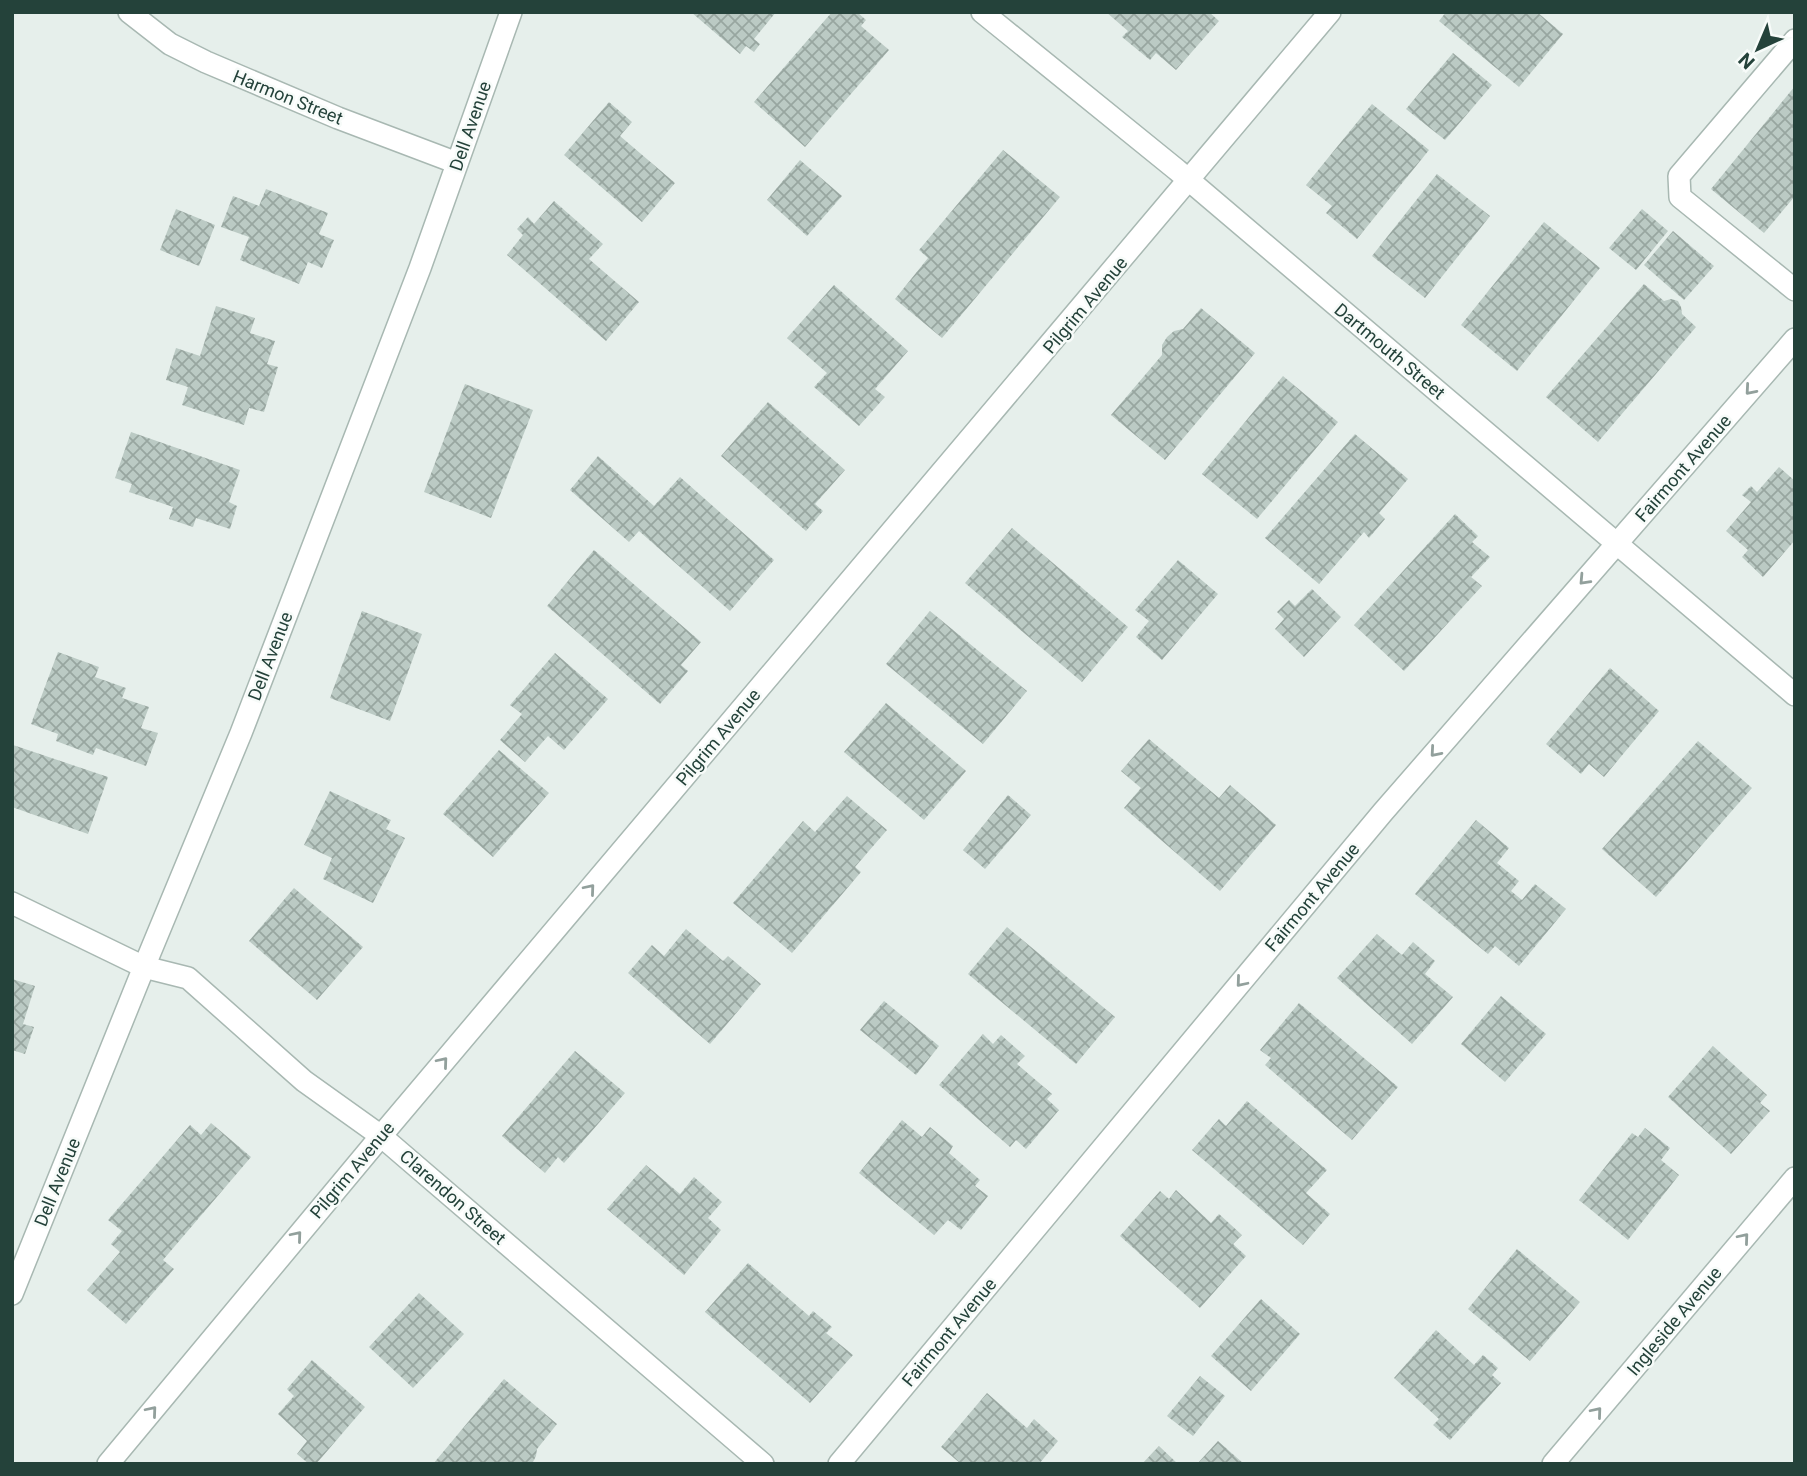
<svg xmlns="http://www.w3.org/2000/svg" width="1807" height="1476" viewBox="0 0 1807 1476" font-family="Roboto,sans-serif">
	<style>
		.building { fill: url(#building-cross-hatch) }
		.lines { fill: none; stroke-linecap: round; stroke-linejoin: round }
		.lane-casing { stroke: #a8b8b2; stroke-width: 24 }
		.street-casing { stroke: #a8b8b2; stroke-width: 24 }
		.lane { stroke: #fff; stroke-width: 21 }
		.street { stroke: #fff; stroke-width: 21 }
		.oneway { stroke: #92a09c }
		.labels { text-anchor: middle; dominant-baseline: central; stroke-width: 5; stroke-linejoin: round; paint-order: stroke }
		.street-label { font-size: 18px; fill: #24423a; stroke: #f7fbf9 }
	</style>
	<defs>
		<pattern id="building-cross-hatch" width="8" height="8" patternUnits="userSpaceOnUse" patternTransform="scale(1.75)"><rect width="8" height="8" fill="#bbcac4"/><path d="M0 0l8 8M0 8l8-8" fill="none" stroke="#98a6a0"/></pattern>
	</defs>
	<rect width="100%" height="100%" fill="#e6efeb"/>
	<g class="building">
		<polygon points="691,12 776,12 754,39 760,44 754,52 746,46 740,54"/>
		<polygon points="832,12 857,12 866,20 861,26 889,50 805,147 754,102"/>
		<polygon points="1106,12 1209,12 1219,21 1176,70 1156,53 1150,60 1122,37 1128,31"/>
		<polygon points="1446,12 1537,12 1563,34 1519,87 1439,21"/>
		<polygon points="1453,53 1492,85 1445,140 1406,109"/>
		<polygon points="1795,86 1795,196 1764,233 1711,189"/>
		<polygon points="609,102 632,122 620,136 675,183 642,222 564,155"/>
		<polygon points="1372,104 1429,150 1357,239 1326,213 1332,206 1306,185"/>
		<polygon points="1003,150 1060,197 942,338 895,299 928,258 919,250"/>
		<polygon points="800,160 842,196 807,236 767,200"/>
		<polygon points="1437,174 1490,216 1425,298 1372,256"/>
		<polygon points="266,189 328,213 319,234 334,240 322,268 308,262 299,284 240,260 249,237 221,227 233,196 259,206"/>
		<polygon points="554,201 603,244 589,259 639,302 606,341 507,255 523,235 517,229 528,217 534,224"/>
		<polygon points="176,209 215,225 199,266 160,250"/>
		<polygon points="1642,209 1668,231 1636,270 1609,248"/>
		<polygon points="1544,222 1600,268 1517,371 1461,325"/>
		<polygon points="1673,231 1714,266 1684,300 1644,265"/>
		<polygon points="1644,284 1664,301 1671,299 1678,301 1681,307 1682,314 1696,327 1598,442 1546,397"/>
		<polygon points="834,285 908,351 875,389 885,397 859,426 814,387 827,373 787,338"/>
		<polygon points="216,306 255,318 250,333 275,341 267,364 278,367 264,412 249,408 244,425 182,405 188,387 166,380 176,348 200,356"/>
		<polygon points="1201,308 1255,353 1165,460 1111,415 1162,355 1162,345 1167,337 1174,331 1183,329"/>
		<polygon points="1283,376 1338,422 1257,519 1202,474"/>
		<polygon points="465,384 533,410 491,518 424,492"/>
		<polygon points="768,402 845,470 815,504 823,511 806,531 721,456"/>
		<polygon points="131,432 240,470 229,502 237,506 230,529 196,518 193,527 169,519 173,507 129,492 132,484 115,478"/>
		<polygon points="1355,434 1408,479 1379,513 1385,519 1369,538 1364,532 1319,584 1265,538"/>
		<polygon points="598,456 654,506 680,477 774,560 730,611 639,531 629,542 570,490"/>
		<polygon points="1779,467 1795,481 1795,540 1763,577 1742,557 1748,550 1726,531 1751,502 1742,495 1751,486 1757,492"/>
		<polygon points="1455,514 1478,536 1472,542 1490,557 1471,577 1482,586 1404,671 1354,625"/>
		<polygon points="1012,528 1128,627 1082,682 965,583"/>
		<polygon points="594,550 701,642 681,665 688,671 660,704 547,606"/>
		<polygon points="1178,560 1218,594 1162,660 1136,637 1149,621 1135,610"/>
		<polygon points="1312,589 1341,617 1304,657 1275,629 1284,619 1277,612 1289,600 1295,606"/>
		<polygon points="362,611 422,634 390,721 330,698"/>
		<polygon points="930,611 1027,691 983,744 886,664"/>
		<polygon points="58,652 99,667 95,677 126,688 122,698 149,707 141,728 158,733 146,766 96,748 93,755 56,741 58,734 31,724"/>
		<polygon points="555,653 608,699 564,750 548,736 525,762 500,740 522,714 510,705"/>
		<polygon points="1610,668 1659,711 1604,777 1589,764 1581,774 1546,744"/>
		<polygon points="886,703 966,771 924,820 844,752"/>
		<polygon points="1149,739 1219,798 1230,785 1276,825 1220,891 1124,808 1141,788 1121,771"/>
		<polygon points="1698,741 1752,788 1656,897 1602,849"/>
		<polygon points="13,745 108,777 88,834 12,807"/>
		<polygon points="499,750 549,793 493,857 443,814"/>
		<polygon points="330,791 391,820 386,829 405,838 373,903 323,879 332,858 304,845"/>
		<polygon points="1008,795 1031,815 985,869 963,850"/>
		<polygon points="847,796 887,830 855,867 861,872 792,953 733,903 803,821 815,832"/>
		<polygon points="1476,820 1509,848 1497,863 1519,881 1511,891 1522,900 1535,884 1566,909 1519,966 1495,946 1488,954 1415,894"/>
		<polygon points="294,888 363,947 317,1000 249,941"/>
		<polygon points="1007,927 1115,1017 1076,1064 968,974"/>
		<polygon points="686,929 723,961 728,956 761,984 710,1044 628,973 652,945 664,956"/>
		<polygon points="1377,934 1402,955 1413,942 1435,961 1425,974 1453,997 1412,1044 1337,978"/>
		<polygon points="12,979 35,986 23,1024 34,1027 25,1054 12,1050"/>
		<polygon points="1501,996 1546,1034 1505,1082 1461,1044"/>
		<polygon points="884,1001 939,1046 916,1075 860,1030"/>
		<polygon points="1299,1003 1398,1087 1352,1140 1265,1065 1271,1058 1260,1050"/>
		<polygon points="983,1034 993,1044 1001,1035 1025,1056 1017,1064 1052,1094 1047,1099 1059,1110 1026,1149 1016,1140 1010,1147 939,1085"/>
		<polygon points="1713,1046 1767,1095 1760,1103 1770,1111 1731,1154 1668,1097"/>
		<polygon points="575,1051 625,1093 564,1163 558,1157 545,1173 502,1136"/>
		<polygon points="1247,1101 1327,1170 1306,1193 1330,1214 1303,1245 1192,1150 1219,1119 1226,1126"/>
		<polygon points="902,1120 922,1137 930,1127 953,1146 949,1153 980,1180 975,1186 988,1196 961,1230 948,1220 934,1235 859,1173"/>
		<polygon points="211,1123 251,1157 163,1260 174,1269 126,1324 87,1290 120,1252 111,1244 122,1231 108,1220 190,1125 201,1135"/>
		<polygon points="1645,1128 1670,1148 1661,1160 1679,1175 1628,1240 1579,1200 1632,1133 1638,1137"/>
		<polygon points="646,1165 680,1194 694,1177 722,1202 708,1218 721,1230 684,1275 607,1209"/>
		<polygon points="1176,1190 1211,1223 1219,1214 1242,1235 1233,1244 1246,1256 1200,1308 1120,1236 1160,1191 1169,1199"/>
		<polygon points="1517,1249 1580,1302 1530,1361 1468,1309"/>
		<polygon points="748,1263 809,1316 813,1311 832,1327 826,1333 853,1355 810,1403 705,1312"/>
		<polygon points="419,1293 464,1334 413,1388 369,1347"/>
		<polygon points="1261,1299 1300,1334 1251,1391 1211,1356"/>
		<polygon points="1436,1330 1474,1365 1483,1355 1498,1368 1492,1375 1501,1383 1450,1440 1433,1425 1439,1419 1394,1378"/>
		<polygon points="312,1360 365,1407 316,1464 309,1464 297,1454 307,1441 278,1414 294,1396 287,1389"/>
		<polygon points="1200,1376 1225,1396 1193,1436 1167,1416"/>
		<polygon points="504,1379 557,1424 537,1449 536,1456 532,1464 433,1464"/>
		<polygon points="987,1393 1027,1428 1034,1419 1058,1441 1039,1464 961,1464 941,1447"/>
		<polygon points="1218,1441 1244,1464 1197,1464"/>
		<polygon points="1159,1446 1178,1464 1142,1464"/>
	</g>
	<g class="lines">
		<g class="lane-casing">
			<polyline id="lane" points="1795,40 1679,176 1680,197 1795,290"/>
		</g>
		<g class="street-casing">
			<g id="street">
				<polyline points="129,12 170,44 206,62 338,118 457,163"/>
				<polyline points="982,12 1177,170 1795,695"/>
				<polyline points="12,903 144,967 188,978 304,1081 381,1136 763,1464"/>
				<polyline points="12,1294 144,967 241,733 420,268 511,12"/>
				<polyline points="108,1464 381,1136 1330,12"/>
				<polyline points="839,1464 1383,812 1795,339"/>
				<polyline points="1553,1464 1795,1178"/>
			</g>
		</g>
		<use href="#lane" class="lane"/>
		<use href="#street" class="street"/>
	</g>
	<defs><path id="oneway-chevron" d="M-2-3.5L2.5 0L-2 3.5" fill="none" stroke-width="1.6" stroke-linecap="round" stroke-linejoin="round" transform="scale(1.75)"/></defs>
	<g class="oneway">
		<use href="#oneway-chevron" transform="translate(1750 390) rotate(131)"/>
		<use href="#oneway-chevron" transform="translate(1584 580) rotate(133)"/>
		<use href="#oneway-chevron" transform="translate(1435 752) rotate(131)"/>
		<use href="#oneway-chevron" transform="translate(590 889) rotate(-50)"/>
		<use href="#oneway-chevron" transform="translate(1241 982) rotate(130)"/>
		<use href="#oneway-chevron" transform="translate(443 1062) rotate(-50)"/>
		<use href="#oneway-chevron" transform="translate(297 1236) rotate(-50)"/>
		<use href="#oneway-chevron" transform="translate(1744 1238) rotate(-50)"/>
		<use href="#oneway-chevron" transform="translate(152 1411) rotate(-50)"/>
		<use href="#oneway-chevron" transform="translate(1597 1412) rotate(-50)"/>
	</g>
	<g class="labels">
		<g class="street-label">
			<text transform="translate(288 97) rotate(22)">Harmon Street</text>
			<text transform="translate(470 126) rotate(-71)">Dell Avenue</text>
			<text transform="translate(1085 305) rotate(-50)">Pilgrim Avenue</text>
			<text transform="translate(1390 351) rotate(40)">Dartmouth Street</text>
			<text transform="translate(1683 468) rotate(-49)">Fairmont Avenue</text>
			<text transform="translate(270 656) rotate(-69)">Dell Avenue</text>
			<text transform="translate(718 737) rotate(-50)">Pilgrim Avenue</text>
			<text transform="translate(1312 897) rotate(-50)">Fairmont Avenue</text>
			<text transform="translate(352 1170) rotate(-50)">Pilgrim Avenue</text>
			<text transform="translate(57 1182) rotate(-68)">Dell Avenue</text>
			<text transform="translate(453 1197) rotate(41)">Clarendon Street</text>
			<text transform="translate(1674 1321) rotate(-50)">Ingleside Avenue</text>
			<text transform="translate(949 1332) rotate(-50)">Fairmont Avenue</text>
		</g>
	</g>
	<rect width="1807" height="1476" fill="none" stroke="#24423a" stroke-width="28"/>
	<g transform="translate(1758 49) rotate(224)" stroke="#f7fbf9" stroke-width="5" paint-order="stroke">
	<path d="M0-5L12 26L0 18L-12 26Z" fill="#24423a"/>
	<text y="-10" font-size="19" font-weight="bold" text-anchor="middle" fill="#24423a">N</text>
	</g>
</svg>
